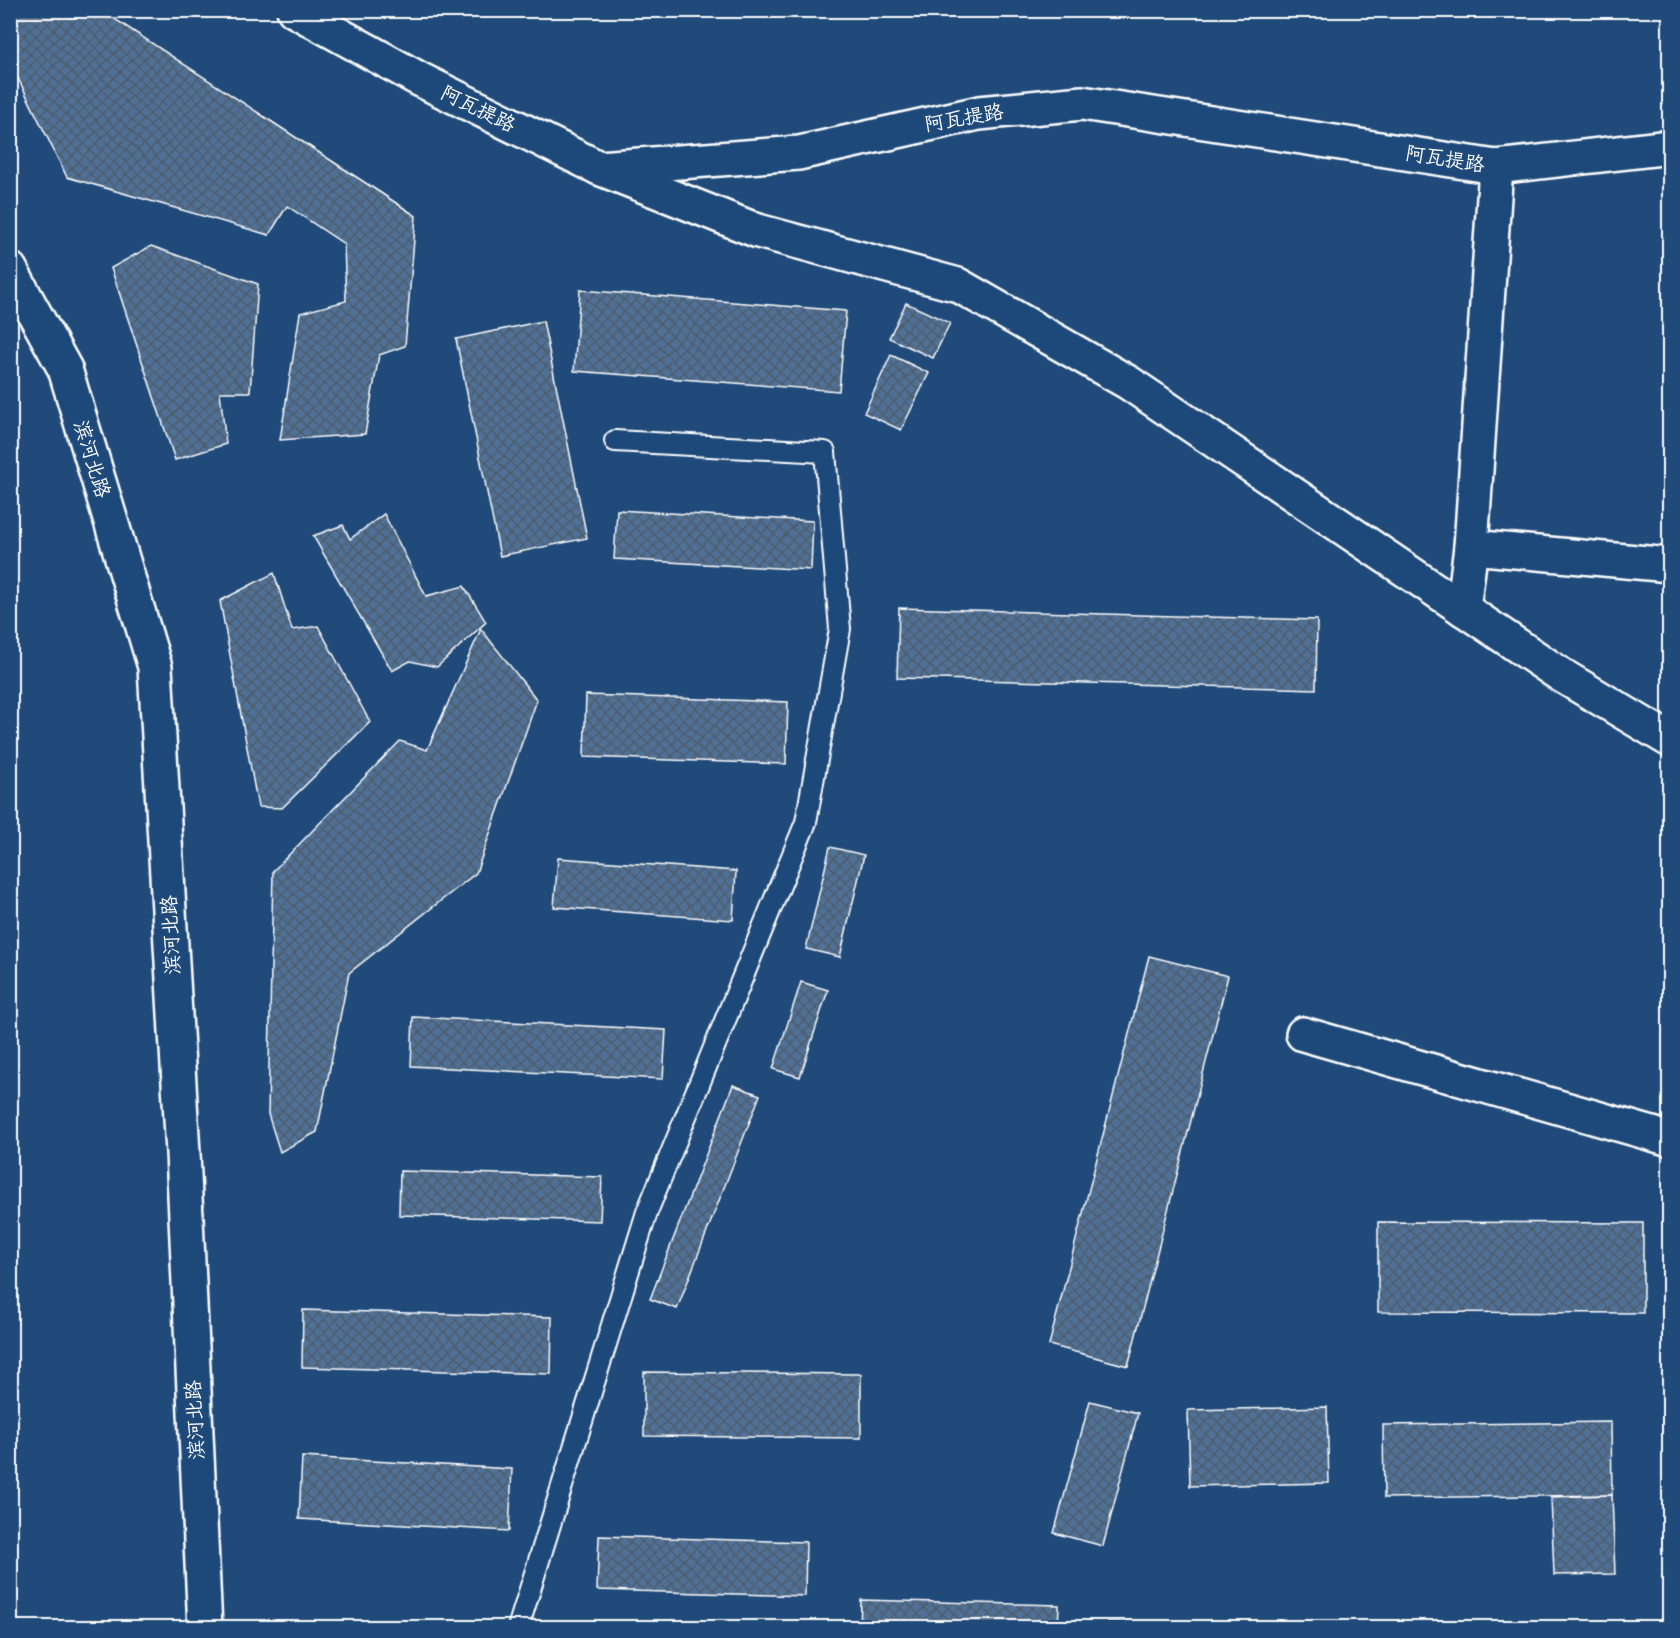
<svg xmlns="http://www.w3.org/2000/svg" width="1680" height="1638" viewBox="0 0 1680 1638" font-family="Sriracha,'LXGW WenKai TC',sans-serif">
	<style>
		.building { fill: url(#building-cross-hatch); stroke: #fff; stroke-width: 1.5 }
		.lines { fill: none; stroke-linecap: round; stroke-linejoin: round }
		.lane-casing { stroke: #fff; stroke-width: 24 }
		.street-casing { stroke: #fff; stroke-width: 38 }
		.secondary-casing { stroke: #fff; stroke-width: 38 }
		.lane { stroke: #1f4a7a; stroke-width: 20 }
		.street { stroke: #1f4a7a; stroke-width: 33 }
		.secondary { stroke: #1f4a7a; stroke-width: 33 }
		.labels { text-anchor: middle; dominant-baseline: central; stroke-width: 6; stroke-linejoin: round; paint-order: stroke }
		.street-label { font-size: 20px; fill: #fff; stroke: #1f4a7a }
	</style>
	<defs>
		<pattern id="building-cross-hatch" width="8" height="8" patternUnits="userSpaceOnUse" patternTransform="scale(1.5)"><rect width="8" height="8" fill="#507197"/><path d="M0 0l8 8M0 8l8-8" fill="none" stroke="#4e5b6a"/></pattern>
	</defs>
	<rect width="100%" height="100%" fill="#1f4a7a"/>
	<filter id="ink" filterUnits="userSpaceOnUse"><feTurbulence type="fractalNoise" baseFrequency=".0167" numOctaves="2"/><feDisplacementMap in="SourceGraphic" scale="12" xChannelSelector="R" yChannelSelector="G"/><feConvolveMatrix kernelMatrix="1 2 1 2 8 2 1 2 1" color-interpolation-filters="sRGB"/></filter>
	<g filter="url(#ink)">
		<g class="building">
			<polygon points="10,10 101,10 416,216 405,346 379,355 365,434 280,440 300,313 346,301 344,244 287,206 269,235 67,177 10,62"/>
			<polygon points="151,246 258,284 250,392 220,392 226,444 175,460 111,268"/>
			<polygon points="580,290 846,311 839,391 574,371"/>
			<polygon points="906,303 950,323 933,358 889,338"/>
			<polygon points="543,321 587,538 500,556 456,339"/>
			<polygon points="891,355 929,373 901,430 864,413"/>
			<polygon points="617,510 813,521 811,570 614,559"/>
			<polygon points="384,514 426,596 464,586 486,622 437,667 410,661 392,671 313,536 343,525 350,539"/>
			<polygon points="274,573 292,630 318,626 370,722 282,808 258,807 220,601"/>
			<polygon points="899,608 1317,620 1316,689 897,678"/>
			<polygon points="481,629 537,700 476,873 349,973 317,1132 280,1152 268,1114 273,871 400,741 427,750"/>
			<polygon points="586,695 788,702 786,764 584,757"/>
			<polygon points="830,847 864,855 840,957 806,949"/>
			<polygon points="558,858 736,871 733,920 554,907"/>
			<polygon points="1149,956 1228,976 1128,1366 1049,1345"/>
			<polygon points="801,982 828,990 800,1077 773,1069"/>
			<polygon points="413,1017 666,1030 663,1079 411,1066"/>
			<polygon points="733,1085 760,1095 677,1309 650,1299"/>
			<polygon points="400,1171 602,1177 600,1221 399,1215"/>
			<polygon points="1378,1222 1643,1223 1643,1313 1378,1312"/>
			<polygon points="303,1310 552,1317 551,1374 302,1367"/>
			<polygon points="644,1372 861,1374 861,1438 644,1436"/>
			<polygon points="1090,1401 1138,1413 1103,1546 1054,1533"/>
			<polygon points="1327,1407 1329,1483 1190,1486 1188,1410"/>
			<polygon points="1611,1422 1612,1495 1384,1498 1383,1425"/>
			<polygon points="302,1457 512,1469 509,1531 299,1519"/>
			<polygon points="1612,1495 1615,1574 1554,1575 1551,1497"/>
			<polygon points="599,1536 806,1542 805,1596 597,1590"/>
			<polygon points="861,1600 1059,1605 1058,1628 860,1628"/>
			<polygon points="1108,1622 1309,1623 1309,1628 1108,1628"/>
		</g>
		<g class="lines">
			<g class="lane-casing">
				<polyline id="lane" points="518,1628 647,1212 806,822 840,629 825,452 615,441"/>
			</g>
			<g class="street-casing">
				<g id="street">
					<polyline points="599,168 758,231 958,285 1129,383 1561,675 1670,740"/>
					<polyline points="1471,547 1670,565"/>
					<polyline points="1463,609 1471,547 1496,167"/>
					<polyline points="1303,1034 1670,1139"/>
				</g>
			</g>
			<g class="secondary-casing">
				<g id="secondary">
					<polyline points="294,10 419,79 599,168 799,153 979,113 1082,103 1496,167 1670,147"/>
					<polyline points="10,269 65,369 155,667 183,1153 205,1628"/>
				</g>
			</g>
			<use href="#lane" class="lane"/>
			<use href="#street" class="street"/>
			<use href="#secondary" class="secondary"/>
		</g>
	</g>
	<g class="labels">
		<g class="street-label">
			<text transform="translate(478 109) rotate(26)">阿瓦提路</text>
			<text transform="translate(964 118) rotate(-10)">阿瓦提路</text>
			<text transform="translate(1445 159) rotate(9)">阿瓦提路</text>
			<text transform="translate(92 459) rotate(73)">滨河北路</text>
			<text transform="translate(171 935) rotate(-93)">滨河北路</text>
			<text transform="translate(195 1420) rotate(-93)">滨河北路</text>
		</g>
	</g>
	<rect width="1680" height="1638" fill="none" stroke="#1f4a7a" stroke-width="36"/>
	<rect x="18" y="18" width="1644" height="1602" fill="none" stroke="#fff" stroke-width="2" filter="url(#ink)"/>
</svg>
